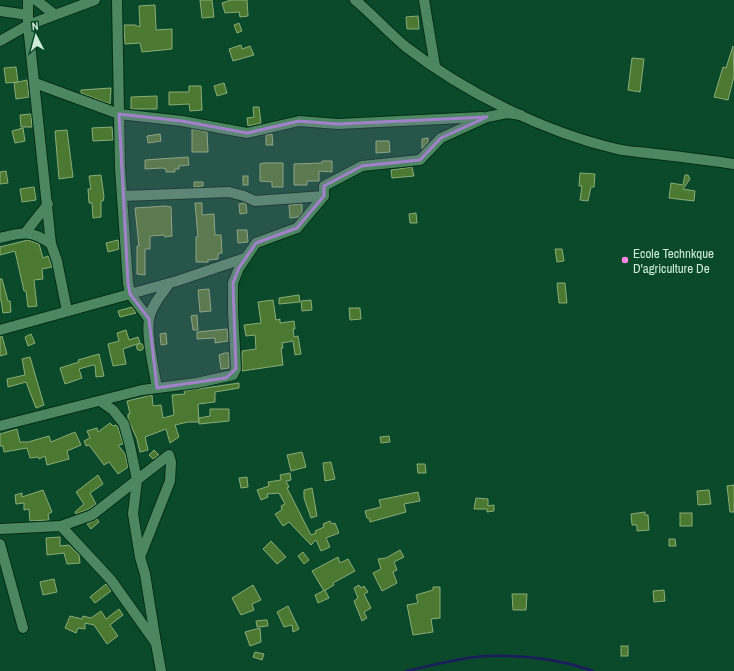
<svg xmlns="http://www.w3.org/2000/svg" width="734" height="671" viewBox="0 0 734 671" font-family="'Archivo Narrow',sans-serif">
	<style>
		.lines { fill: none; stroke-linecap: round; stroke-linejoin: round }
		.stream { stroke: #1b1c5d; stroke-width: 2.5 }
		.building { fill: #4c7931; stroke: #8aac78 }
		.minor-casing { stroke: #002e15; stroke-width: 12 }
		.minor { stroke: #4d8762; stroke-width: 10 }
		.marked { fill: #a182ca; fill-opacity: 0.2; stroke: #a182ca; stroke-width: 3; stroke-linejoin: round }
		.poi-dot { fill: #fc86e4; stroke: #0a4a2a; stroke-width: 1.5 }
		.labels { text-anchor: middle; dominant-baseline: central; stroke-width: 3; stroke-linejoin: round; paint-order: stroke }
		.poi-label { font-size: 13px; fill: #cfecd8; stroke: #0a4a2a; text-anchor: start }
	</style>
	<rect width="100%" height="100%" fill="#0a4a2a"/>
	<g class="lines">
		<path class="stream" d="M406 671C430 666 462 657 487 656 523 655 560 659 593 671"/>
	</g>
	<g class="building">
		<polygon points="200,0 212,0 214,17 202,18"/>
		<polygon points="231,0 247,0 248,16 240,17 239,12 225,13 222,3"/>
		<polygon points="155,5 156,30 172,29 172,49 142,52 140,43 125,44 124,25 135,25 140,27 139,6"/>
		<polygon points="418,16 419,29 407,29 406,17"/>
		<polygon points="239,23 242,31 237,33 234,25"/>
		<polygon points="241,45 242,49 250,46 254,55 233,61 229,49"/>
		<polygon points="733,46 734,76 728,100 714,97 723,67 726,68"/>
		<polygon points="632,58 644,59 640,92 628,90"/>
		<polygon points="16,67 18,82 6,83 4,68"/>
		<polygon points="27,80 29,97 16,99 14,83"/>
		<polygon points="224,83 227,93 217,96 214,86"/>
		<polygon points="189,86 201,86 202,110 190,111 189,104 169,105 169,92 189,92"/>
		<polygon points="111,88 110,104 81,93 81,90"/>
		<polygon points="157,96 157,109 131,109 131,97"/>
		<polygon points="253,107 259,107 261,123 248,126 247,118 254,117"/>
		<polygon points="31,114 32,127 21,127 20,115"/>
		<polygon points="112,127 113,140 93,141 92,128"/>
		<polygon points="23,128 25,141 15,143 12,131"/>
		<polygon points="192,129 207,132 208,152 192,152"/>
		<polygon points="67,130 73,177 59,179 55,131"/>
		<polygon points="160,134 161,141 148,143 147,136"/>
		<polygon points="272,134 273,145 266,145 266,135"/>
		<polygon points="428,138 428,142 422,149 422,139"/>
		<polygon points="376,141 389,141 390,152 376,153"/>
		<polygon points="188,157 189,165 179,166 179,169 175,169 175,172 166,172 166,169 162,168 145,169 145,160"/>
		<polygon points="322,161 332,161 332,172 319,171 319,181 307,181 307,185 294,185 294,164 322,163"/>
		<polygon points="263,163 283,163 283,187 272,187 272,182 260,181 260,164"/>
		<polygon points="412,167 414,176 392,178 391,170"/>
		<polygon points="6,171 8,183 0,184 0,172"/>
		<polygon points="580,173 595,174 594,187 591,187 588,201 580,200 582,186 579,186"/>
		<polygon points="101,175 104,197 103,201 101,201 101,217 93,218 92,203 89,203 88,189 91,189 89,176"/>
		<polygon points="685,175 688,175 690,179 683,189 695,191 694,201 669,198 671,183 683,185"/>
		<rect x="243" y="176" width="5" height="9"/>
		<polygon points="194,182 203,182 203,186 194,187"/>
		<polygon points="34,187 36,200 22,202 20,189"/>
		<polygon points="195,203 202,203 202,215 214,214 215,235 221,235 222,253 218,254 218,259 208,260 208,262 196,262 196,237 198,237"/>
		<polygon points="244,203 246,204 247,213 240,214 239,204"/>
		<polygon points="302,204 302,212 298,217 290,218 289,205"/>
		<polygon points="166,206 171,207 172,236 165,237 164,235 150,236 150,249 145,249 145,275 137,274 137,246 139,246 135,208"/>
		<polygon points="416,213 417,223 410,223 409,214"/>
		<polygon points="237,230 247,230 248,242 238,243"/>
		<polygon points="28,240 39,244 43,258 48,256 52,267 42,269 43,279 34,280 37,306 28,307 26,291 24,291 15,251 0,255 0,247"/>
		<polygon points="118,240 119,249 108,252 106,243"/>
		<polygon points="555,249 562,249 564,261 557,262"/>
		<polygon points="0,279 2,279 8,301 10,301 11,312 3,313 1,300 0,300"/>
		<polygon points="557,283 565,283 567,303 559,303"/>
		<polygon points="209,289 211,311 200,312 198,290"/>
		<polygon points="299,295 300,302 279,304 279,298"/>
		<polygon points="273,300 276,320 280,319 280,323 294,321 295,329 293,329 294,337 298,336 301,354 295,355 293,341 282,343 283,348 281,348 283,365 242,371 242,351 256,349 255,335 246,336 244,325 261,323 258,302"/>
		<polygon points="311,300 312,310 302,311 301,301"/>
		<polygon points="132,307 136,313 120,317 118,311"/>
		<polygon points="349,308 360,308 361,319 350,320"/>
		<polygon points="197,315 198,330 193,330 191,316"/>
		<polygon points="227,329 228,341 215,343 215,338 197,339 197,332"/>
		<polygon points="126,330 129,340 138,337 140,343 123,349 126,364 113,366 108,344 119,341 117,333"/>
		<polygon points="166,333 167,344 161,345 160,334"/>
		<polygon points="31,334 35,343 28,346 25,337"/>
		<polygon points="0,336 2,336 7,354 0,356"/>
		<circle cx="140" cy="347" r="3.5"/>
		<polygon points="225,353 229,353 229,368 221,369 219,355"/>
		<polygon points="99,354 104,376 96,377 95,365 93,365 79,369 82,378 65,384 60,368 79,362 78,360"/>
		<polygon points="30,357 44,405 36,408 26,382 8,387 7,379 25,375 22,359"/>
		<polygon points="239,383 239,388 215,392 215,402 198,404 199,422 188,422 175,425 179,437 170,443 166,429 145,437 148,450 140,452 137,439 128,419 128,414 130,414 127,401 152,395 153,406 161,405 163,418 174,415 172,395 185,394 184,391"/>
		<polygon points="210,409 229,409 229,421 199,424 199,418 210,416"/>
		<polygon points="110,423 113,426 116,425 118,427 123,444 118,445 125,454 128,467 118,474 109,462 104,465 89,445 86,446 84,441 90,438 87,431 97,428 98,432"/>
		<polygon points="17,429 20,442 28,442 49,436 51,442 75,432 81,445 67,451 69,459 47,465 45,456 39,459 38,457 30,458 27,448 4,452 3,446 0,446 0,434"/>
		<polygon points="389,436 390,442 381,443 380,437"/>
		<polygon points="154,450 159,455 153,459 149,455"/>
		<polygon points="302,452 306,467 291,471 287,455"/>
		<polygon points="331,462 335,479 325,481 323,463"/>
		<polygon points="417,464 425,464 426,473 418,473"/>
		<polygon points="290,473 291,480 286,481 289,487 287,488 311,535 316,533 315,531 324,527 323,524 330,521 332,524 335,523 339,533 326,538 330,547 321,551 316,540 311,545 289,522 283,526 275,514 282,510 281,506 285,504 279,493 267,494 268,497 261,500 257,490 269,486 268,482 281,480 280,475"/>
		<polygon points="98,475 103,484 90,493 96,504 89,509 76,514 75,512 84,504 76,492"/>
		<polygon points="247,477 248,487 241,488 239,478"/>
		<polygon points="734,485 734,512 730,512 727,486"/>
		<polygon points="312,488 317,516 311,518 304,498 304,490"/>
		<polygon points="43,490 52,512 48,514 49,520 30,521 29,509 24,510 24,503 16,504 15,495 22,493 22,497"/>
		<polygon points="709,490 711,504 698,505 697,491"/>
		<polygon points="418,492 420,501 404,504 406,512 370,522 369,518 367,518 365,511 381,507 379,500"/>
		<polygon points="476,498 488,499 488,506 494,505 494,511 487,512 487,509 474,509"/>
		<polygon points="645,512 645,515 648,515 649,530 637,531 637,525 632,525 631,514"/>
		<rect x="680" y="513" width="12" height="13"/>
		<polygon points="97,519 99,522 91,529 87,524"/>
		<polygon points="60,537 60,546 69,545 79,555 80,563 67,564 64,553 47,555 46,538"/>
		<polygon points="669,539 675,539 676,546 669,546"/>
		<polygon points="271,541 286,557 277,564 263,549"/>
		<polygon points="400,550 404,557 394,562 397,570 393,572 397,583 382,591 373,573 381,569 378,559 386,558"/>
		<polygon points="303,552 309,560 304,564 298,556"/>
		<polygon points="338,557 340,563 348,559 355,571 333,583 334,585 324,591 312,571"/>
		<polygon points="54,579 57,592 43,595 40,582"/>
		<polygon points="106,584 111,591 95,603 90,597"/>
		<polygon points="253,585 261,600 252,604 254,610 241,615 232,598"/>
		<polygon points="359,585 361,588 364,586 368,592 364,594 371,608 364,612 367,618 362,621 354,601 358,598 354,588"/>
		<polygon points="433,587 440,587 440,618 431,619 433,632 413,635 407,605 418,603 416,595 433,590"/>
		<polygon points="325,590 329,598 318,603 315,595"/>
		<polygon points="664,590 665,601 654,602 653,591"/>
		<polygon points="512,594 527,594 526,610 513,610"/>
		<polygon points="288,606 299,629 293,632 292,625 284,627 277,612"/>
		<polygon points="119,609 123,615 110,625 118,636 107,644 94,625 85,623 85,629 78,628 76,633 65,628 70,616 82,619 83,616 91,618 101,611 106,619"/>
		<polygon points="264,620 267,620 268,626 257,627 256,621"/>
		<polygon points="260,628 261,642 250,646 245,632"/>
		<rect x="621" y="646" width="7" height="10"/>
		<polygon points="255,652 264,654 262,660 253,657"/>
	</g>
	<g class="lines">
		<g class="minor-casing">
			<g id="minor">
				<polyline points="28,0 28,25 51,244 57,261 67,311"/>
				<polyline points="36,0 54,14"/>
				<polyline points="117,0 120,168 128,283 130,294 149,319"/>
				<path d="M355 0C373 15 388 32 406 47 466 93 544 132 617 149 630 152 643 152 656 154 682 157 708 160 734 164"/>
				<polyline points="424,0 435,66"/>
				<polyline points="0,11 28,15"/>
				<polyline points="0,41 28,25 95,0"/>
				<polyline points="35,83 119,114 182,121 247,133 299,121 338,124 482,117"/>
				<polyline points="122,196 229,192 244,196 255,201 324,196"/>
				<polyline points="25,233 48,204"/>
				<path d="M0 238C22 232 32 230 51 244"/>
				<polyline points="0,330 177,281 245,258"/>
				<path d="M157 388C154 370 146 336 149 319 151 306 162 294 169 284"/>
				<polyline points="100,401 113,410 124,424 130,446 137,480 133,514 140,557"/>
				<polyline points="0,426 142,390 197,383 233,375 236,369 233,311 233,283 239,268 256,243 297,228 324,196 324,186 362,166 420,160 441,138 487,117 507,113 521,115"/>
				<polyline points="61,526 92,515 169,455 171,462 170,481 140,557 145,574 156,643"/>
				<polyline points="0,529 61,526 111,580 156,643 161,671"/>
				<polyline points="0,544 23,628"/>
			</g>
		</g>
		<use href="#minor" class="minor"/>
	</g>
	<path class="marked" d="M119 114 182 121 247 133 299 121 338 124 487 117 441 138 420 160 362 166 324 186V196L297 228 256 243 239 268 233 283 236 369 226 378 157 388 149 319 130 294 128 283Z"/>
	<circle class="poi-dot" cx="625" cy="260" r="4"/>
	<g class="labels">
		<g class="poi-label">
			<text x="633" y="253">Ecole Technkque<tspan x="633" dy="15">D'agriculture De</tspan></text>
		</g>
	</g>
	<g transform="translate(36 36) rotate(354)" stroke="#0a4a2a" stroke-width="3" paint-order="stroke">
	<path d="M0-3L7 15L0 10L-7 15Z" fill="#cfecd8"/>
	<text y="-6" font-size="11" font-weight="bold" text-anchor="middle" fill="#cfecd8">N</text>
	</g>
</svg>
